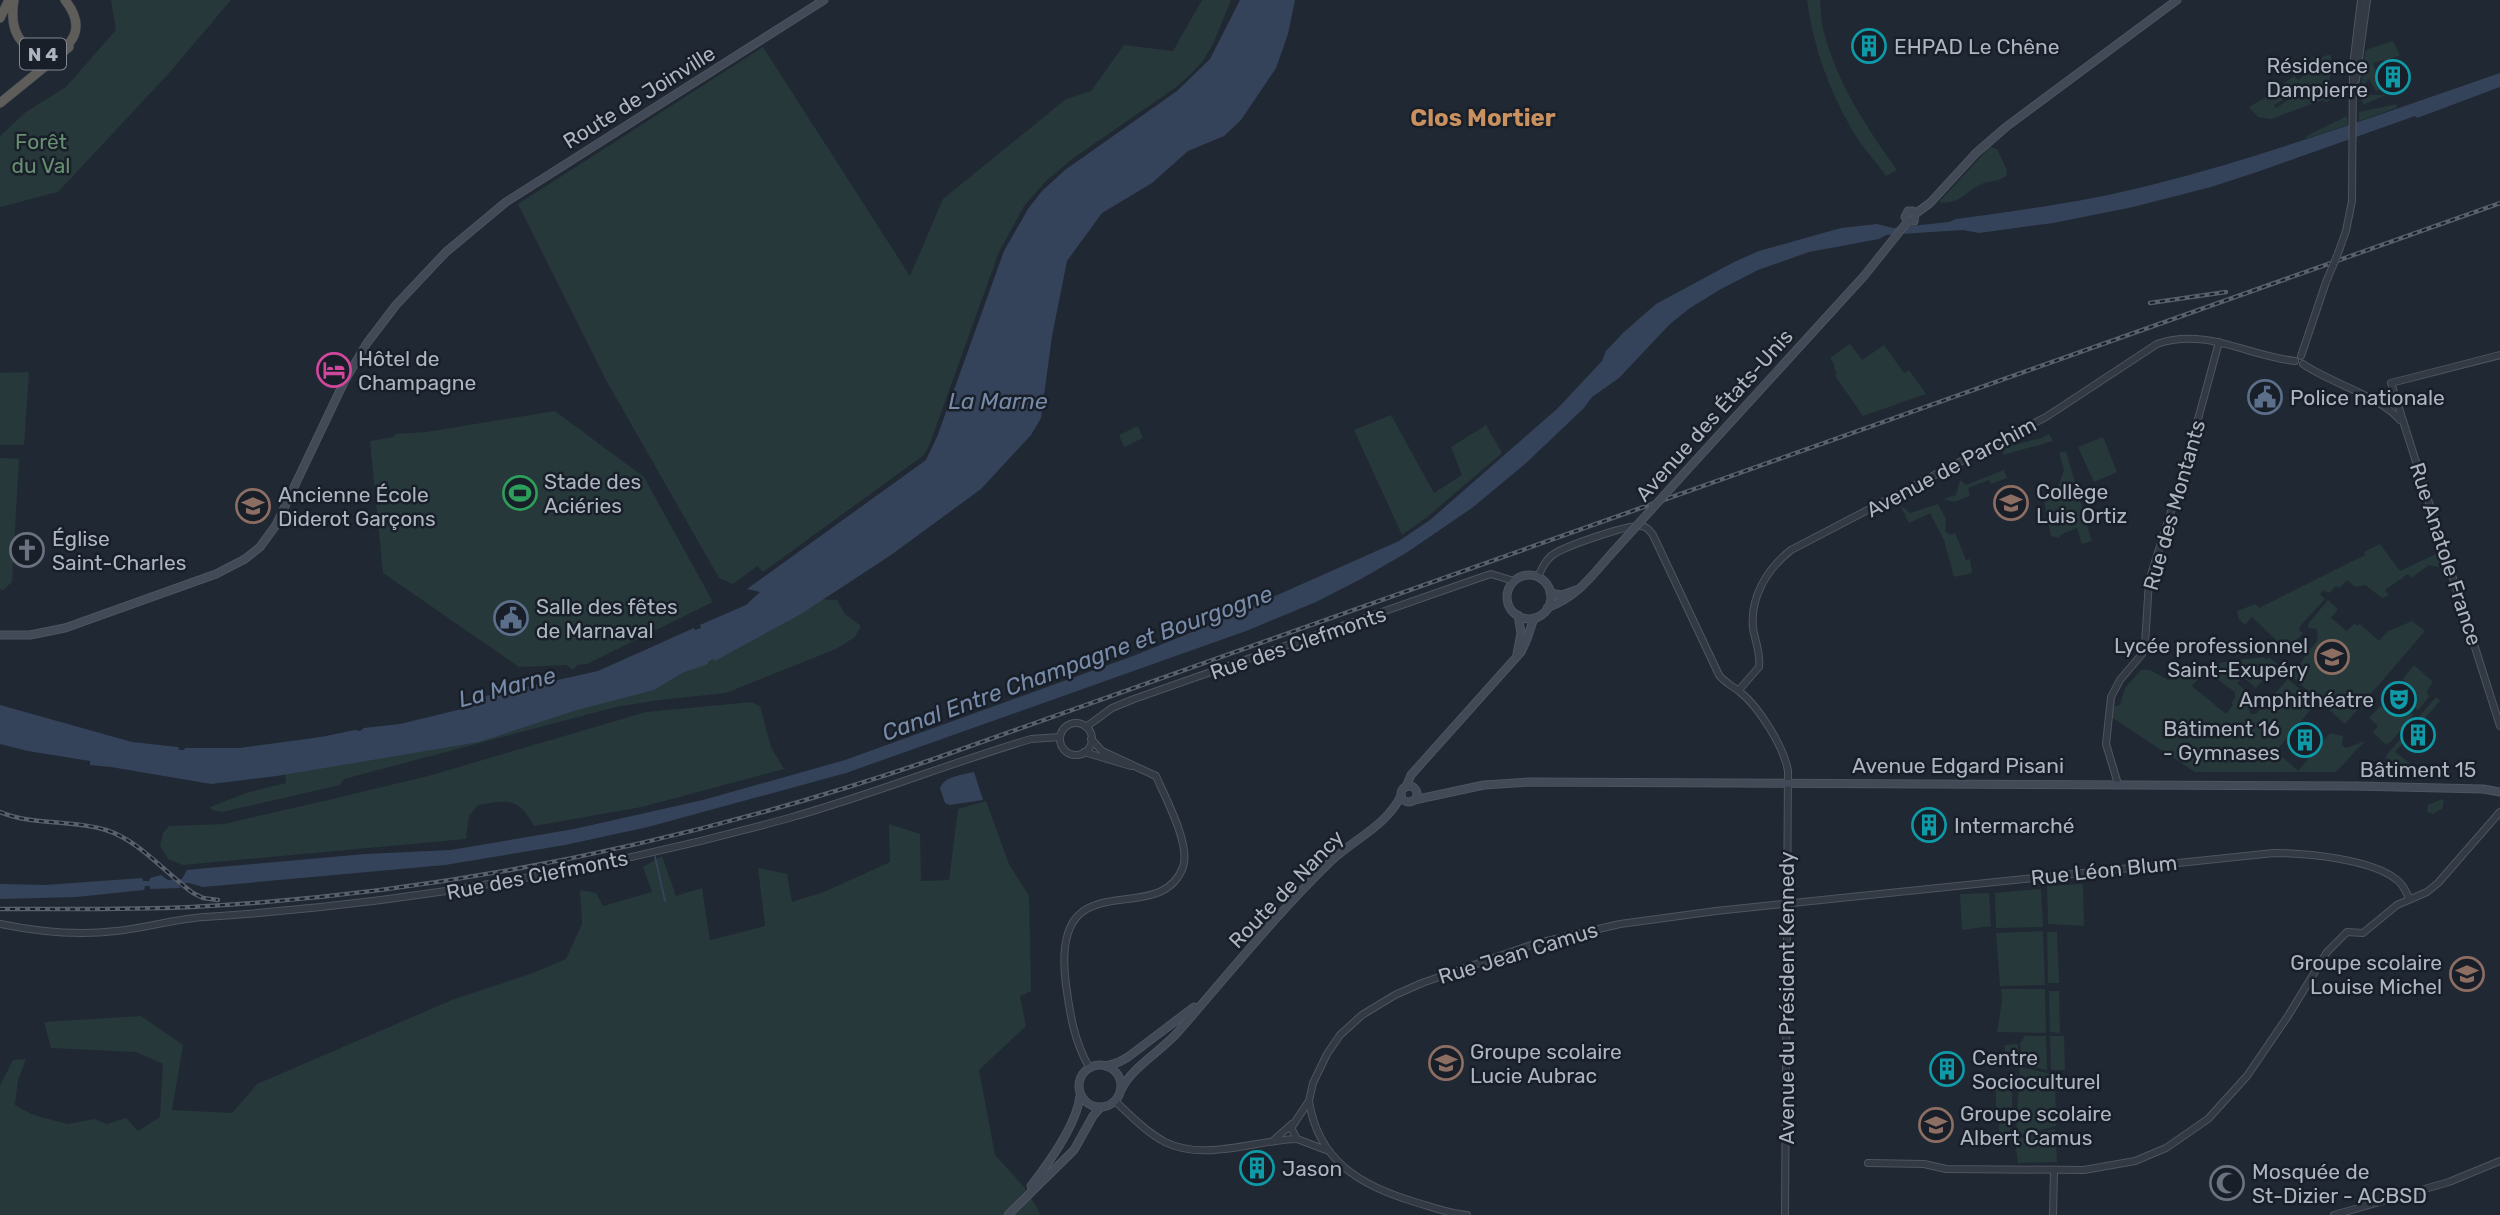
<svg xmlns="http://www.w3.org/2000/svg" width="2500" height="1215" viewBox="0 0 2500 1215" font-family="Rubik,sans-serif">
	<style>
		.green { fill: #263839 }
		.water { fill: #35435a }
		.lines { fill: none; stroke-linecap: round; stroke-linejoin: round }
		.stream { stroke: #35435a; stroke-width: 2 }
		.tertiary-casing { stroke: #4e555f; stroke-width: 8 }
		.secondary-casing { stroke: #4e555f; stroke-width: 9 }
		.trunk-casing { stroke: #3e454f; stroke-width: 10 }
		.tertiary { stroke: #333a44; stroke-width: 6 }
		.secondary { stroke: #424957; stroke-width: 7 }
		.trunk { stroke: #5e5d5a; stroke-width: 9 }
		.rail-casing { stroke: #58606d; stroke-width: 4.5 }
		.rail { stroke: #191f29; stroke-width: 2; stroke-dasharray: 5; stroke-linecap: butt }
		.tertiary-bridge-casing { stroke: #4e555f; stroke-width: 8; stroke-linecap: butt }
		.secondary-bridge-casing { stroke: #4e555f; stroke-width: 9; stroke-linecap: butt }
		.tertiary-bridge { stroke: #333a44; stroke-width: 6 }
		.secondary-bridge { stroke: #424957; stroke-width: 7 }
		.labels { text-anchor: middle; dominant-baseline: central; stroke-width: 5; stroke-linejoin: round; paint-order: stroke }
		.shield { fill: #191f29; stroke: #818893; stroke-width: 2 }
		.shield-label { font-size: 19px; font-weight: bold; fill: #adb5c1 }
		.poi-label { font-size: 21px; fill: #adb5c1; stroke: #191f29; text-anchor: start }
		.street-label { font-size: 21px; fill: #adb5c1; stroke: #191f29 }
		.park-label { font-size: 21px; fill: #678f71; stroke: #191f29 }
		.water-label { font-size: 23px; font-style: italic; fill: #778ba8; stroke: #191f29 }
		.quarter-label { font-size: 24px; font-weight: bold; fill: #c99060; stroke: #191f29 }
	</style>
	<rect width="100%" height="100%" fill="#202833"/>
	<g class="green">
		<polygon points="111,0 231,0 170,72 58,192 0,207 0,136 26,112 66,87 116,30"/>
		<polygon points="1202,0 1231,0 1213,44 1203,61 1191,74 1175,88 1072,159 1046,181 1024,206 999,252 929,446 924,455 763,572 757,566 733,584 719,578 606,380 518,204 763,47 910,276 943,199 1066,99 1091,91 1124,45 1173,51"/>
		<path d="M1807 0H1820C1821 10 1821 22 1824 32 1837 83 1867 128 1897 170L1886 176C1875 160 1860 145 1851 128 1828 88 1813 45 1807 0Z"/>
		<polygon points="2393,41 2400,55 2388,60 2388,69 2384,60 2373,63 2380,84 2390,81 2381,90 2376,91 2369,79 2365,84 2365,95 2386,95 2363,105 2360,95 2365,52 2368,49"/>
		<polygon points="2329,55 2331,55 2329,101 2325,102 2323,100 2271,119 2258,117 2249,107 2276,91 2283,100 2274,105 2276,108 2291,98 2292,95 2287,87 2281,90 2279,87 2294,76 2298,80 2312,69 2308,62 2316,56 2319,61 2324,56"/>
		<polygon points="2397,104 2396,108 2359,121 2359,112"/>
		<polygon points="2347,116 2348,125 2305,139 2308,135"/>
		<path d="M1990 147 1997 149 2007 170 2006 176C1999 181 1992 181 1984 183 1966 190 1960 206 1939 202Z"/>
		<polygon points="1850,344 1862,360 1884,345 1904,373 1909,370 1926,394 1863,416 1835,376 1837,374 1834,368 1835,366 1830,358"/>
		<polygon points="29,372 24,445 0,445 0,373"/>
		<polygon points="555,411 644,477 713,602 587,664 577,665 573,670 566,665 519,667 383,573 370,441 394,437 395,434 426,432"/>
		<polygon points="1391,415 1434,493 1462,475 1451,447 1486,425 1502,453 1427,517 1402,535 1354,430"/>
		<polygon points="1138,426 1143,438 1124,447 1119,435"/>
		<polygon points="2049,434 2053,441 2003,455 2003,448 2041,438"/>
		<polygon points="2103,437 2117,472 2094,482 2078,447"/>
		<polygon points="2066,451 2091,539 2092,541 2082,544 2077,528 2060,535 2060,538 2051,536 2044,500 2047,499 2046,496 2056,494 2064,470 2059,453"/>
		<polygon points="0,458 19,459 12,582 3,590 0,589"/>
		<polygon points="2004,470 2007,478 1991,484 1989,480 1968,488 1970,496 1954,502 1944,499 1956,495 1960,480 1966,485"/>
		<polygon points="1938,504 1946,519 1945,531 1950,535 1955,533 1966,560 1970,559 1972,573 1954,577 1944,540 1930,513 1909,523 1900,505 1910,513"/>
		<polygon points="2380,544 2400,571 2440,552 2443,563 2438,567 2429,565 2411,578 2408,574 2385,590 2389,595 2382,598 2365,585 2355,587 2347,580 2340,588 2336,586 2329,593 2324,590 2320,594 2325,599 2300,626 2299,630 2303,633 2287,651 2252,617 2245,625 2239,619 2237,611 2256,604 2259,608 2365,555 2364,552"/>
		<polygon points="818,599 837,600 845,614 861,626 855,637 836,649 726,693 659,700 616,707 344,779 340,785 222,812 212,810 210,807 246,793 286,783 285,770 405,749"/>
		<path d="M2328 600 2338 609 2331 618 2347 631 2355 623 2357 626 2360 624 2379 641 2388 631 2412 621 2425 631 2345 724 2291 676C2297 669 2301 663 2305 656 2311 645 2322 644 2316 629L2309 628 2308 624Z"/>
		<path d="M2263 657 2267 660 2269 657 2277 664 2268 673 2264 670 2259 675 2264 679 2256 688 2243 677 2237 683 2248 693 2242 701 2249 707 2250 714H2256L2288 679 2316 703 2276 751 2298 771 2330 733 2343 736 2342 745 2346 748 2365 741 2336 772H2195L2111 717 2112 707 2120 705 2125 688 2141 670H2150L2168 680C2180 675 2193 668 2206 670L2192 686 2226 714 2233 705 2231 703 2235 698V692L2218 680V664C2226 660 2251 659 2263 657Z"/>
		<polygon points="2414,665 2433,682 2427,691 2429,697 2418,710 2411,704 2411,691 2403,679"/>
		<polygon points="2436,697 2440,701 2395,752 2416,768 2397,768 2385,757"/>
		<path d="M751 702 760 706 771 747 784 769 642 807 534 826C518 797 508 800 478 805L469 816 466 839 183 865 168 859 160 846 163 833 169 826 224 824 328 800 428 776 646 712Z"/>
		<polygon points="2380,706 2395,712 2406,709 2413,715 2390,743 2385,744 2373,732 2378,726 2369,718"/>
		<polygon points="2442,799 2444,802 2442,809 2433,814 2427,812 2428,805"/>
		<polygon points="986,801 1009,864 1029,896 1031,991 1020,996 1026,1026 979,1070 995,1155 1025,1188 1041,1215 0,1215 0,1085 13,1060 26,1059 18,1080 15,1105 31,1114 67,1124 94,1119 107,1124 126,1118 138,1131 160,1117 163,1064 136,1052 51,1048 44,1022 141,1016 183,1045 172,1110 232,1113 257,1084 452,1000 530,974 566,959 582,924 580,890 596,893 603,906 652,892 643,867 662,856 676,896 702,888 710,940 765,926 758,868 787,874 792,902 826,891 890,862 889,824 920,834 921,881 949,880 958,809"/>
		<polygon points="2083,884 2084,926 2048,924 2047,886"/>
		<polygon points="2041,889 2043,927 1996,928 1995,893"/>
		<polygon points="1989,893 1991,926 1962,930 1960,894"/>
		<polygon points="2043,931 2045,985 2000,986 1996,933"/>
		<polygon points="2047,932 2057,932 2059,983 2048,983"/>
		<polygon points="2001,989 2045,989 2046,1033 1997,1032 2002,1001"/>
		<polygon points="2049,991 2059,991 2060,1033 2050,1032"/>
		<polygon points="2025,1036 2046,1036 2047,1070 2022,1064 2020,1043"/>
		<polygon points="2050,1036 2064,1036 2065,1070 2051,1070"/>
		<polygon points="2018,1044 2019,1059 2005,1059 2005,1045"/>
		<polygon points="2020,1067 2052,1074 2055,1078 2056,1126 2016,1136"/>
		<rect x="1996" y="1082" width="16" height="26"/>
		<polygon points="2010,1122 2010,1140 1999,1140 1999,1123"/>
		<polygon points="2055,1129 2057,1162 2018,1163 2015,1140"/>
	</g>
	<g class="water">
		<polygon points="1240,0 1295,0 1288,34 1276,68 1241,120 1224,136 1188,151 1152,183 1102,213 1067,261 1052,336 1041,418 1031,435 981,489 891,555 801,614 715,661 713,659 708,662 708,664 682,673 654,690 577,710 479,742 277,776 211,784 111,767 90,765 90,761 28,751 0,744 0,705 132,742 178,747 179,750 184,750 185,748 240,748 321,737 355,730 360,731 364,728 400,724 466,708 481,697 598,671 694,628 695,630 701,628 700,625 746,605 760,592 747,589 926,460 937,437 1004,251 1028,209 1042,191 1065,170 1177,91 1210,59"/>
		<path d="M2500 73V87L2417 118 2415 116 2257 172 2211 187 2133 207 2053 223 1979 233 1963 230 1886 235 1879 239 1809 252 1758 270 1721 289 1690 308 1670 324 1619 378 1592 397 1584 408 1525 464 1472 508 1406 553 1361 579 1316 602 1246 631 846 773 648 827 565 845 445 865 203 887 189 883 178 884 181 888 150 889V886H145L144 890 76 897 0 899V884L45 885 142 878 143 881H149L150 878 161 875 168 880 182 879 187 870 197 869 365 854 451 850 574 829 703 800 845 760 1133 656 1212 624 1399 541 1430 520 1557 409 1602 361 1606 351 1624 332 1656 304 1734 262 1759 251 1841 228 1877 224 1893 228 1949 222 1956 219C2023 210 2090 201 2155 184 2272 154 2386 112 2500 73Z"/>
		<path d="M974 772 983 800 950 805 945 803 940 788C945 776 962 775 974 772Z"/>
	</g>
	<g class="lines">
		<polyline class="stream" points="655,857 665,901"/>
		<g class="tertiary-casing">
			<g id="tertiary">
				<polyline points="2356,80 2367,0"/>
				<polyline points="2337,256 2346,231 2352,201 2353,66 2361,0"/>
				<polyline points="2500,355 2391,383 2500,726"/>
				<polyline points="2301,356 2326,282"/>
				<path d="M2303 364C2330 383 2380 396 2400 420"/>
				<path d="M1538 577C1542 568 1546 559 1554 554 1566 546 1626 525 1640 526 1646 526 1649 530 1653 535L1719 675C1725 683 1733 686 1740 692 1759 707 1784 747 1788 771L1785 1215"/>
				<path d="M1739 690 1759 667C1761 654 1755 641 1753 628 1750 597 1767 569 1791 550L2046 417 2157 344C2206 327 2248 356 2295 361"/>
				<circle cx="1076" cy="739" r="16"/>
				<polyline points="1086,727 1112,708 1134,699 1479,578 1491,574 1514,581"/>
				<polyline points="1084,752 1131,766"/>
				<polyline points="2118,784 2106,744 2111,697 2120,680 2142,654 2145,644 2149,581 2185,467 2219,342"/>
				<path d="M0 924C39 932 76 936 116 931 146 928 174 919 205 917 403 904 597 871 789 818 871 795 950 763 1031 739L1060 737"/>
				<path d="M1089 1067C1074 1041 1070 1014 1066 985 1049 855 1159 932 1183 867 1191 845 1165 797 1156 776L1102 751 1091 739"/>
				<path d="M1115 1101C1130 1115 1146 1132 1165 1142 1205 1162 1255 1140 1297 1139"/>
				<path d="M1309 1101C1318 1161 1361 1186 1415 1202 1432 1207 1450 1214 1467 1215"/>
				<polyline points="1275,1139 1292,1124"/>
				<path d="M1326 1150 1297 1139 1291 1128 1309 1101 1313 1083 1327 1054 1340 1035 1362 1015 1395 995 1422 983 1534 944 1620 924 1716 911 2274 853C2306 853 2372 859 2397 880 2403 884 2406 892 2409 898"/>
				<polyline points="1868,1163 1924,1164 1946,1169 2084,1170 2135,1161 2166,1148 2208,1119 2247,1076 2288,1016 2327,952 2347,932 2363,933 2397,905 2427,892 2438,883 2500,812"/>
				<polyline points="2053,1215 2054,1170"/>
				<polyline points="2334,1215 2449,1182 2500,1161"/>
			</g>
		</g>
		<g class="secondary-casing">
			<g id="secondary">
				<polyline points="1915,214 1913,211 1908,211 1905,217 1908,221 1914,221 1915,214 1930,203 1976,153 2006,127 2177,0"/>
				<polyline points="1687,470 1864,276 1908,221"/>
				<circle cx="1529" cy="597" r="22"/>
				<polyline points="1550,593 1562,595 1576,590"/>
				<path d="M1547 608C1579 596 1591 576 1613 552"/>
				<polyline points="0,635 30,635 65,628 216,574 245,559 260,547 276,525 344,382 367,343 396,305 446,252 506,202 824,0"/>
				<polyline points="1517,654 1521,633 1518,615"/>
				<circle cx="1409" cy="794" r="8"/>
				<polyline points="1406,787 1411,775 1521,652 1527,639 1534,618"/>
				<polyline points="1414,800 1484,785 1529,782 2355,786 2483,789 2500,792"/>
				<circle cx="1100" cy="1086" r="21"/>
				<polyline points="1106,1066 1119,1062 1128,1057 1194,1007"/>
				<path d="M1121 1090C1132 1067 1160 1052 1177 1033 1227 976 1277 913 1331 861 1355 838 1385 827 1401 796"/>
				<path d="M1031 1186C1048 1164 1077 1124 1080 1096"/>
				<polyline points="1008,1215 1074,1150 1093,1116 1100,1108"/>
			</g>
		</g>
		<g class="trunk-casing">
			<g id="trunk">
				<path d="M14 0C0 81 110 57 65 0"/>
				<polyline points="0,18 9,0"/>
				<polyline points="0,103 69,47"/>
			</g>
		</g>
		<use href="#tertiary" class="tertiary"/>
		<use href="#secondary" class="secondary"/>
		<use href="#trunk" class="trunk"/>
		<g class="rail-casing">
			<g id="rail">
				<polyline points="2150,303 2226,292"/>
				<path d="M0 812C34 826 71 819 106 830 140 841 164 872 193 893L203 898 218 900"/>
				<path d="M0 909C64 909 127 910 191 907 443 894 691 842 931 760L2500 203"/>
			</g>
		</g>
		<use href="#rail" class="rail"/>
		<g class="tertiary-bridge-casing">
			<polyline id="tertiary-bridge" points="2326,282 2337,256"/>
		</g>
		<g class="secondary-bridge-casing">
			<polyline id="secondary-bridge" points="1613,552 1687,470"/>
		</g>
		<use href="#tertiary-bridge" class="tertiary-bridge"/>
		<use href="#secondary-bridge" class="secondary-bridge"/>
	</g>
	<defs>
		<g id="building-ring" transform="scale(1.75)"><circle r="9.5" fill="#191f29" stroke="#0f9aa8" stroke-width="1.5"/><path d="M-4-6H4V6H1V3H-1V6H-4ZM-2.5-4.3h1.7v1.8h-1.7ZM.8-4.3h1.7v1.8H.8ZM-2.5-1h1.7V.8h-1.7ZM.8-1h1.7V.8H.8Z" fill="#0f9aa8"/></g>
		<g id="hotel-ring" transform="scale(1.75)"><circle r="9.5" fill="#191f29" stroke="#d1479c" stroke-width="1.5"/><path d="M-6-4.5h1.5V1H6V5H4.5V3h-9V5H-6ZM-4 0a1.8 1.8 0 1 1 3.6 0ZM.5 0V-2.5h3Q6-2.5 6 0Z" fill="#d1479c"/></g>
		<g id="civic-ring" transform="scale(1.75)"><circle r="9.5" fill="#191f29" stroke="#5c6f8a" stroke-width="1.5"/><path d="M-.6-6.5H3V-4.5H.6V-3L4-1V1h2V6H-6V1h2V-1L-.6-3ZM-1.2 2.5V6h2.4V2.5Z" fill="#5c6f8a"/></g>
		<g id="stadium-ring" transform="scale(1.75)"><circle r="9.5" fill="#191f29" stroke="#2e9e5b" stroke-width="1.5"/><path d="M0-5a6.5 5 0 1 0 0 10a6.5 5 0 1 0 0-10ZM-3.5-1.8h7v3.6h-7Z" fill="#2e9e5b"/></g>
		<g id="school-ring" transform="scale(1.75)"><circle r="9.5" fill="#191f29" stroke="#8d6e63" stroke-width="1.5"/><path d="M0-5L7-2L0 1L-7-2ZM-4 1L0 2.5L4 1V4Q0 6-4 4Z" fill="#8d6e63"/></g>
		<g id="church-ring" transform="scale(1.75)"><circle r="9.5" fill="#191f29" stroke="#6b7280" stroke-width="1.5"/><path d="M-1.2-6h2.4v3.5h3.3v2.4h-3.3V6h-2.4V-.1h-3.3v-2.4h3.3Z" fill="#6b7280"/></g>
		<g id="theatre-ring" transform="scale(1.75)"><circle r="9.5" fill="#191f29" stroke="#0f9aa8" stroke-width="1.5"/><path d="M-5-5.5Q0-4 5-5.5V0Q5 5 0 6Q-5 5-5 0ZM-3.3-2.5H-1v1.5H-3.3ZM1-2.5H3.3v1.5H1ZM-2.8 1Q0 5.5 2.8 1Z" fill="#0f9aa8"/></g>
		<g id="mosque-ring" transform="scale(1.75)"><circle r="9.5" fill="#191f29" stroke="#6b7280" stroke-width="1.5"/><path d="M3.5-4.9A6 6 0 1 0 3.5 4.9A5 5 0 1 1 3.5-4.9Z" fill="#6b7280"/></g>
	</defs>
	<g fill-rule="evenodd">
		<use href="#building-ring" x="1869" y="46"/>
		<use href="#building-ring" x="2393" y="77"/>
		<use href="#hotel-ring" x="334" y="370"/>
		<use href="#civic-ring" x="2265" y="397"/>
		<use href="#stadium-ring" x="520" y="493"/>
		<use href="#school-ring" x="2011" y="503"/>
		<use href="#school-ring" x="253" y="506"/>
		<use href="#church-ring" x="27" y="550"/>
		<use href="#civic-ring" x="511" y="618"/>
		<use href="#school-ring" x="2332" y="657"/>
		<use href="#theatre-ring" x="2399" y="699"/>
		<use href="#building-ring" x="2418" y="735"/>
		<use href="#building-ring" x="2305" y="740"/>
		<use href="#building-ring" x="1929" y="825"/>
		<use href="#school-ring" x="2467" y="974"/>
		<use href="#school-ring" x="1446" y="1063"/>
		<use href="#building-ring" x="1947" y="1069"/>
		<use href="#school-ring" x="1936" y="1125"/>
		<use href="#building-ring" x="1257" y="1168"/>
		<use href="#mosque-ring" x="2227" y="1183"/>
	</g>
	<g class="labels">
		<rect class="shield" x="20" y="38.5" width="46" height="31" rx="5"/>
		<g class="shield-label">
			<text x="43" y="54">N 4</text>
		</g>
		<g class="poi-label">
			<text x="1894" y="46">EHPAD Le Chêne</text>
			<text x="2368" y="65" text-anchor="end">Résidence<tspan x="2368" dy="24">Dampierre</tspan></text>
			<text x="358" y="358">Hôtel de<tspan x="358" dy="24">Champagne</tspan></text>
			<text x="2290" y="397">Police nationale</text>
			<text x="544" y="481">Stade des<tspan x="544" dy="24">Aciéries</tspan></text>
			<text x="2036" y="491">Collège<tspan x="2036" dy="24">Luis Ortiz</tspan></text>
			<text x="278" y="494">Ancienne École<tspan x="278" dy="24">Diderot Garçons</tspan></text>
			<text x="52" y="538">Église<tspan x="52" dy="24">Saint-Charles</tspan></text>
			<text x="536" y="606">Salle des fêtes<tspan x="536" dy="24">de Marnaval</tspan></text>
			<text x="2308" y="645" text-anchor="end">Lycée professionnel<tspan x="2308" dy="24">Saint-Exupéry</tspan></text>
			<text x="2374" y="699" text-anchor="end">Amphithéatre</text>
			<text x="2280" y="728" text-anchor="end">Bâtiment 16<tspan x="2280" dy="24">- Gymnases</tspan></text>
			<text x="2418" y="769" text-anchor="middle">Bâtiment 15</text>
			<text x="1954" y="825">Intermarché</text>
			<text x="2442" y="962" text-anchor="end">Groupe scolaire<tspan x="2442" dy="24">Louise Michel</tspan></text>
			<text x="1470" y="1051">Groupe scolaire<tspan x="1470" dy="24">Lucie Aubrac</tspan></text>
			<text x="1972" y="1057">Centre<tspan x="1972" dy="24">Socioculturel</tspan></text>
			<text x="1960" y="1113">Groupe scolaire<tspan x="1960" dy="24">Albert Camus</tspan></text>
			<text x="1282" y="1168">Jason</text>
			<text x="2252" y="1171">Mosquée de<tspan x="2252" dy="24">St-Dizier - ACBSD</tspan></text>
		</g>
		<g class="street-label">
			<text transform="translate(639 97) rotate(-32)">Route de Joinville</text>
			<text transform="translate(1714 415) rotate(-48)">Avenue des États-Unis</text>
			<text transform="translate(1951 467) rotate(-28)">Avenue de Parchim</text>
			<text transform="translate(2174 505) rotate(-74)">Rue des Montants</text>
			<text transform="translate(2446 554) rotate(72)">Rue Anatole France</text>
			<text transform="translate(1298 643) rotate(-19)">Rue des Clefmonts</text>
			<text x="1958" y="765">Avenue Edgard Pisani</text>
			<text transform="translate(2104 870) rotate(-6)">Rue Léon Blum</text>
			<text transform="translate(537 875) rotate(-11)">Rue des Clefmonts</text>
			<text transform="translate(1286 889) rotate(-46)">Route de Nancy</text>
			<text transform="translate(1518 953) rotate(-17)">Rue Jean Camus</text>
			<text transform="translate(1786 998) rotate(-90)">Avenue du Président Kennedy</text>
		</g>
		<g class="park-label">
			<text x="41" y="141">Forêt<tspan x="41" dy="24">du Val</tspan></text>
		</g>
		<g class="water-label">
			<text x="998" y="401">La Marne</text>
			<text transform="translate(1077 663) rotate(-20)">Canal Entre Champagne et Bourgogne</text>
			<text transform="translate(507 687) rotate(-15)">La Marne</text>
		</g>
		<g class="quarter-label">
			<text x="1483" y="118">Clos Mortier</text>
		</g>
	</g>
</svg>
